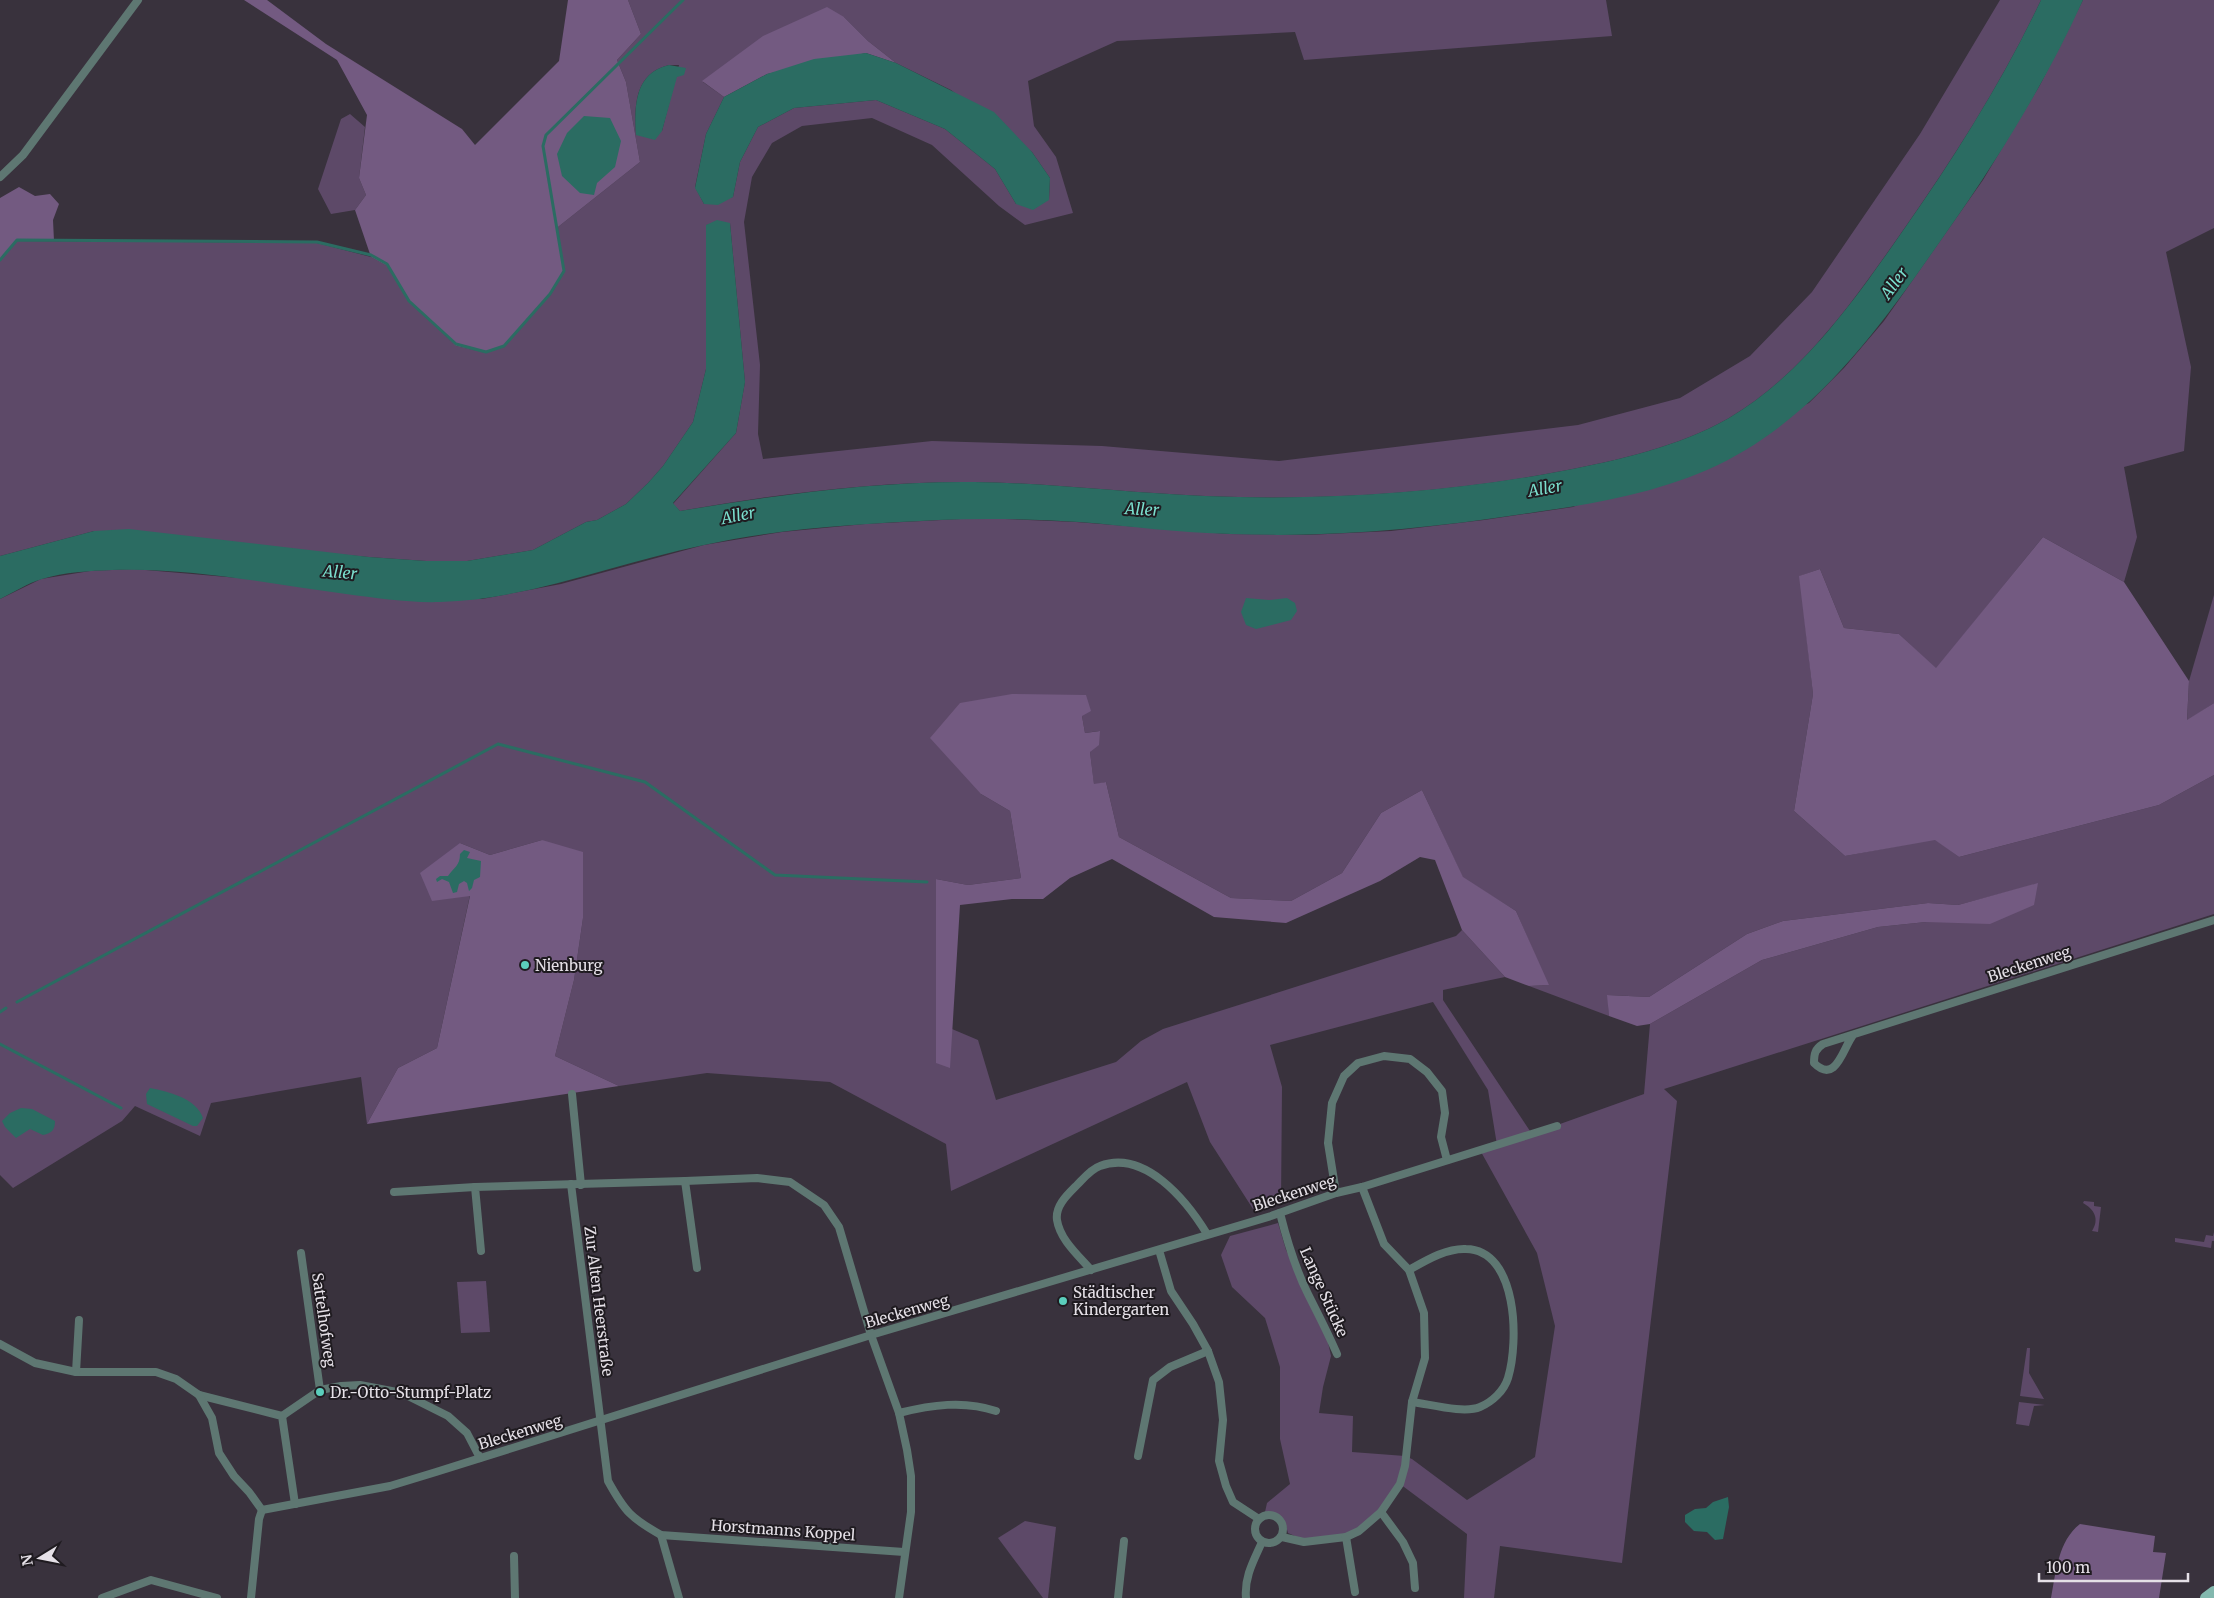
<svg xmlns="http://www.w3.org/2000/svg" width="2214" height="1598" viewBox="0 0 2214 1598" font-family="Merriweather,serif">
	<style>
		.green { fill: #5d4968; fill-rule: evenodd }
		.forest { fill: #735a81 }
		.water { fill: #2b6c62 }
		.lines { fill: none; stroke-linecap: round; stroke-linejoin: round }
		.stream { stroke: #2b6c62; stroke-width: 3 }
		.street { stroke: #5e7772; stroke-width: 8 }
		.primary { stroke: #83b8ae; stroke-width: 12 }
		.poi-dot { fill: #5bcebc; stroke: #1f1b20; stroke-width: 2 }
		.labels { text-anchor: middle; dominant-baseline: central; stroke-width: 4; stroke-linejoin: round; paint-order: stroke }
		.street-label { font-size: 15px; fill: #e5e0e7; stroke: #1f1b20 }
		.poi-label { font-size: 15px; fill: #e5e0e7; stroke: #1f1b20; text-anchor: start }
		.water-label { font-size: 16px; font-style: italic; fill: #7bdfce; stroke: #1f1b20 }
	</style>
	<rect width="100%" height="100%" fill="#39323d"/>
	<g class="green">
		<path d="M628 0H1606L1612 36 1304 60 1295 32 1117 41 1028 81 1034 126 1056 157 1073 213 1025 225 999 206 932 145 872 118 802 126 772 143 752 177 744 222 760 365 758 434 763 459 932 441 1102 446 1279 461 1578 425 1680 398 1750 356 1812 292 1920 134 2000 0H2041C2003 80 1957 153 1906 226 1857 296 1804 374 1729 418 1678 447 1619 460 1562 471 1448 493 1321 501 1205 496 1128 493 1051 483 974 482 876 481 777 494 680 511L673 504 736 433 745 382 730 223 706 225V369L693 422 663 466 648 483 626 504 597 520 586 522 533 550 467 561H426L369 557 94 531 0 556V261L17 241 317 243 371 257 387 266 410 302 456 346 487 353 504 346 551 294 564 273 558 227 640 162 626 82 617 60 641 34ZM844 17 868 41 896 63 951 90 1032 152 1050 178 1049 199 1016 204 995 169 945 129 876 100 794 108 758 127 740 162 733 197 704 204 695 187 706 134 724 97 703 82ZM669 65H679L662 131 636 135C634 105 635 73 669 65Z"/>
		<path d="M2083 0H2214V228L2166 252 2191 367 2184 451 2124 467 2137 537 2124 582 2043 537 1936 669 1899 634 1844 628 1820 569 1800 576 1813 694 1794 811 1845 856 1935 839 1959 857 2159 805 2214 775V914L1664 1089 1677 1101 1622 1563 1500 1546 1494 1598H1464L1467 1534 1400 1484 1381 1512 1346 1536 1304 1540 1288 1533C1285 1520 1279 1512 1265 1512L1267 1503 1290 1484 1280 1439V1367L1265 1318 1232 1287 1221 1255 1230 1236 1278 1223 1286 1250 1324 1324 1331 1356 1323 1387 1319 1413 1353 1416 1352 1452 1405 1456 1412 1459 1467 1500 1535 1457 1555 1326 1537 1253 1480 1150 1497 1145 1488 1090 1433 1002 1270 1045 1282 1087 1281 1203 1253 1209 1210 1142 1187 1082 951 1191 946 1144 830 1082 707 1073 619 1086 555 1056 574 980 583 918 542 840 490 855 460 843 470 895 437 1048 398 1068 367 1124 361 1077 211 1103 200 1136 135 1106 122 1121 13 1188 0 1175V599L41 579 90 571 134 569 482 599 561 584 704 545 782 532 865 524 980 518 1076 522 1227 534 1307 535 1391 531 1484 520 1573 507 1809 403 1844 368 1884 321 1983 180 2040 85ZM1086 695 1082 716 1085 733 1099 731 1090 752 1094 785 1106 782 1119 837 1231 898 1291 901 1342 873 1381 813 1422 790 1463 878 1516 911 1548 985 1529 986 1609 1016 1608 995 1649 997 1747 934 1783 921 1928 903 1958 905 2037 884 1926 922 1878 927 1762 960 1650 1024 1644 1094 1532 1134 1443 1000V990L1505 977 1462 930 1456 936 1163 1029 1141 1041 1116 1062 996 1100 978 1040 952 1029 936 879 968 885 1021 878 1010 811 981 794Z"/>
		<polygon points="350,114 365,127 359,178 366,195 355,210 331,214 318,189 341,119"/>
		<polygon points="2214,595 2214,703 2187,721 2189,681"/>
		<path d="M2084 1201 2094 1202V1206L2101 1207 2098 1232 2092 1231C2100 1219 2094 1209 2083 1203Z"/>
		<polygon points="2214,1232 2214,1241 2212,1241 2211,1248 2175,1242 2175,1238 2204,1242 2206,1235 2213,1236"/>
		<polygon points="486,1281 490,1332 461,1333 457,1282"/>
		<polygon points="2027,1348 2030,1348 2029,1373 2044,1399 2020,1396"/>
		<polygon points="2019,1402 2045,1405 2034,1406 2029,1426 2016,1424"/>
		<polygon points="1025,1521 1056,1527 1048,1598 1043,1598 998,1538"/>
	</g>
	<g class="forest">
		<polygon points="244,0 267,0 326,44 462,129 475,145 559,61 568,0 628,0 641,34 617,60 626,82 640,162 558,227 564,273 551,294 504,346 487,353 456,346 410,302 387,266 371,257 355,210 366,195 359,178 367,115 337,60"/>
		<polygon points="827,7 844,17 868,41 896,63 866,53 767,74 724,97 702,81 763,36"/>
		<polygon points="19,187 35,196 50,194 59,204 53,220 54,241 17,241 0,261 0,198"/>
		<polygon points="2043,537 2124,582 2189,681 2187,720 2214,703 2214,775 2159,805 1959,857 1935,840 1845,856 1794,811 1813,694 1799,576 1820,569 1844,628 1899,634 1936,668"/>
		<polygon points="1012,694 1086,695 1091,711 1082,716 1085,733 1100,731 1099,745 1090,752 1094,784 1106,782 1119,837 1231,898 1291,901 1342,873 1381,813 1422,790 1463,877 1516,911 1549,985 1529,986 1505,977 1462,930 1435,860 1420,857 1380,881 1286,923 1214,917 1112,859 1070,878 1043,899 1012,899 960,905 950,1068 936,1063 936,879 968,885 1021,878 1010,811 981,794 930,738 960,703"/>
		<polygon points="542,840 583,852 583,918 574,980 555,1056 619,1086 367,1124 398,1068 437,1048 470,896 432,901 420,873 460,843 490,855"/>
		<polygon points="2038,883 2034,905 1990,924 1926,922 1878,927 1762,960 1650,1024 1637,1026 1609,1016 1607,995 1649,997 1747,934 1783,921 1928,903 1958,905"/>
		<path d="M2080 1524 2155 1536 2153 1552 2166 1553 2159 1598H2051C2056 1572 2058 1541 2080 1524Z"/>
	</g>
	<g class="water">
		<path d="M2041 0H2083C2046 82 1998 159 1946 233 1881 326 1814 423 1707 470 1654 493 1593 504 1536 512 1435 528 1334 538 1231 534 1180 533 1130 526 1079 522 1032 519 985 518 938 520 859 524 781 528 704 545 615 563 532 599 440 602 409 603 377 598 346 594 269 584 190 567 112 570 90 571 64 572 42 579 28 583 14 592 0 599V556L94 531 129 529 369 557 426 561H467L533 550 586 522 597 520 626 504 648 483 663 466 693 422 706 369V225L717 220 730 223 745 382 736 433 673 503 680 511C777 495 875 481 974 482 1051 483 1128 493 1205 496 1323 501 1446 493 1562 471 1619 460 1678 447 1729 418 1802 375 1854 301 1902 232 1954 158 2002 82 2041 0Z"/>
		<polygon points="866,53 896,63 994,112 1032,152 1050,178 1049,200 1033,210 1016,204 995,169 945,129 876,100 794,108 758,127 740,162 733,197 718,205 704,204 695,188 706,134 724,97 767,74 814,59"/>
		<path d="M669 65 686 68 684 75 677 77 662 131 655 140 636 135C634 105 635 73 669 65Z"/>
		<polygon points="584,116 610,118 621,141 615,167 597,183 594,195 580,193 562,176 557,154 567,133"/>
		<polygon points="1246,598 1269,600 1287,598 1295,603 1297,611 1291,620 1256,629 1246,625 1241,612"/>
		<path d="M464 850 470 852 467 858 481 861 480 877 474 880 472 888 469 891 467 883 464 881 459 884 457 892 453 893 449 882 442 879 437 882 436 879 440 876H448C454 867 460 866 460 854Z"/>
		<path d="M150 1088C169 1092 196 1098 203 1118L197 1126H193L147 1104 146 1094Z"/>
		<path d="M21 1108 32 1109 55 1121C55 1130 52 1133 43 1135L30 1129 16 1138 5 1127 2 1121 10 1113Z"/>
		<polygon points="1728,1497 1729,1507 1723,1539 1715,1540 1707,1532 1694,1531 1685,1522 1685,1515 1695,1509 1706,1508 1713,1502"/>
	</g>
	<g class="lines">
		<g class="stream">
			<polyline points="0,260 17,240 317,242 371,255 387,264 409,301 456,344 486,352 504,346 550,294 564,271 543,146 546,135 683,0"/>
			<polyline points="17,1002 498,744 645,782 775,875 927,882"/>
			<polyline points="0,1012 6,1008"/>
			<polyline points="0,1044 121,1108"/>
		</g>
		<g class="street">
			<polyline points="0,177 23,155 138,0"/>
			<path d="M1853 1035C1843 1048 1836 1085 1814 1063 1814 1054 1815 1049 1823 1044L2214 920"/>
			<polyline points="572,1094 581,1185"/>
			<polyline points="685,1181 757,1178 790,1182 824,1205 839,1227 871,1335 899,1413 907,1450 911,1476 911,1512 899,1598"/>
			<path d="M571 1184 608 1481C625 1512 631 1518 661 1535L904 1552"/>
			<polyline points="1362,1187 1384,1244 1409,1270 1424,1313 1425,1358 1412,1402 1405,1466 1400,1484 1381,1512 1403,1542 1413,1563 1415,1588"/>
			<polyline points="394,1192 475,1187"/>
			<polyline points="1336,1193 1328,1143 1332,1103 1344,1076 1358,1063 1384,1056 1410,1059 1427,1072 1442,1091 1445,1113 1441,1137 1447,1160"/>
			<path d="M1280 1213C1287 1241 1295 1268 1308 1294 1318 1314 1328 1333 1337 1354"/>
			<polyline points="1159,1250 1171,1291 1193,1324 1208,1351 1219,1382 1223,1420 1219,1461 1226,1486 1233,1502 1259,1519"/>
			<polyline points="481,1251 475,1187 685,1181 697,1268"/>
			<polyline points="301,1253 320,1390"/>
			<path d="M1091 1270C1079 1256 1060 1240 1057 1220 1055 1206 1067 1195 1077 1185 1083 1179 1091 1169 1100 1166 1145 1149 1187 1201 1207 1234"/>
			<path d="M1409 1270C1425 1261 1446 1248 1466 1249 1518 1250 1519 1342 1508 1378 1504 1391 1492 1402 1480 1407 1464 1414 1429 1404 1412 1402"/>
			<polyline points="0,1344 35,1363 76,1372 156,1372 176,1379 199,1395 282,1416 295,1504"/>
			<polyline points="76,1372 79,1320"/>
			<polyline points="199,1395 212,1418 219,1453 234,1476 249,1492 262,1510"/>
			<path d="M899 1413C931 1405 964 1400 996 1411"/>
			<polyline points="282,1416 320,1390 341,1386 360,1385 402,1393 448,1416 467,1433 480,1458"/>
			<polyline points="1138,1456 1153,1380 1170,1367 1208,1351"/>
			<polyline points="262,1510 390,1486 436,1472 871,1335 1271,1216 1336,1193 1362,1187 1557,1126"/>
			<circle cx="1269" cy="1529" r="14"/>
			<polyline points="661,1535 679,1598"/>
			<polyline points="1282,1537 1304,1542 1346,1537 1355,1592"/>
			<polyline points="1346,1537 1359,1531 1381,1512"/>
			<polyline points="514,1556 515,1598"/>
			<polyline points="102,1598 151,1580 217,1598"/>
			<polyline points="251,1598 259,1519 262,1510"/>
			<polyline points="1118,1598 1124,1541"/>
			<path d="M1246 1598C1244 1577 1254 1560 1262 1542"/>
		</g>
		<polyline class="primary" points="2206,1598 2214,1592"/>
	</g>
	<g class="poi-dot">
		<circle cx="525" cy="965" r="5"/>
		<circle cx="1063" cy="1301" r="5"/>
		<circle cx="320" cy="1392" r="5"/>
	</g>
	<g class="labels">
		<g class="street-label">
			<text transform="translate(2029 964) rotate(-18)">Bleckenweg</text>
			<text transform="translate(1294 1193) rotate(-18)">Bleckenweg</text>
			<text transform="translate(1324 1292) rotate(66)">Lange Stücke</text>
			<text transform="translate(599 1301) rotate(83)">Zur Alten Heerstraße</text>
			<text transform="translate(907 1311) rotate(-16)">Bleckenweg</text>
			<text transform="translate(324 1320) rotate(82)">Sattelhofweg</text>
			<text transform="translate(520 1432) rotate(-17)">Bleckenweg</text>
			<text transform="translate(783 1530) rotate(4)">Horstmanns Koppel</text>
		</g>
		<g class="poi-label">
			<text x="535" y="965">Nienburg</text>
			<text x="1073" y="1292">Städtischer<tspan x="1073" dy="17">Kindergarten</tspan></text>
			<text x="330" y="1392">Dr.-Otto-Stumpf-Platz</text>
		</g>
		<g class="water-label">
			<text transform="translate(1894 283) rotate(-54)">Aller</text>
			<text transform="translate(1545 488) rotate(-10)">Aller</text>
			<text transform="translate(1142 509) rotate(3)">Aller</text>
			<text transform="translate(738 515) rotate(-11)">Aller</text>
			<text transform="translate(340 572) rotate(5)">Aller</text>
		</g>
	</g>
	<g transform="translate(40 1558) rotate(260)" stroke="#1f1b20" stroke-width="4" paint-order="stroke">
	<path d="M0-4L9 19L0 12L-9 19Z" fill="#e5e0e7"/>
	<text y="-8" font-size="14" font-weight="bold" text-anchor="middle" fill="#e5e0e7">N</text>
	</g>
	<path d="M2039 1573v8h149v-8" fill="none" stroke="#e5e0e7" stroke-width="2.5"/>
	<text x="2046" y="1573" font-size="15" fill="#e5e0e7" stroke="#1f1b20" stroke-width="4" paint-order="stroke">100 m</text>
</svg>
